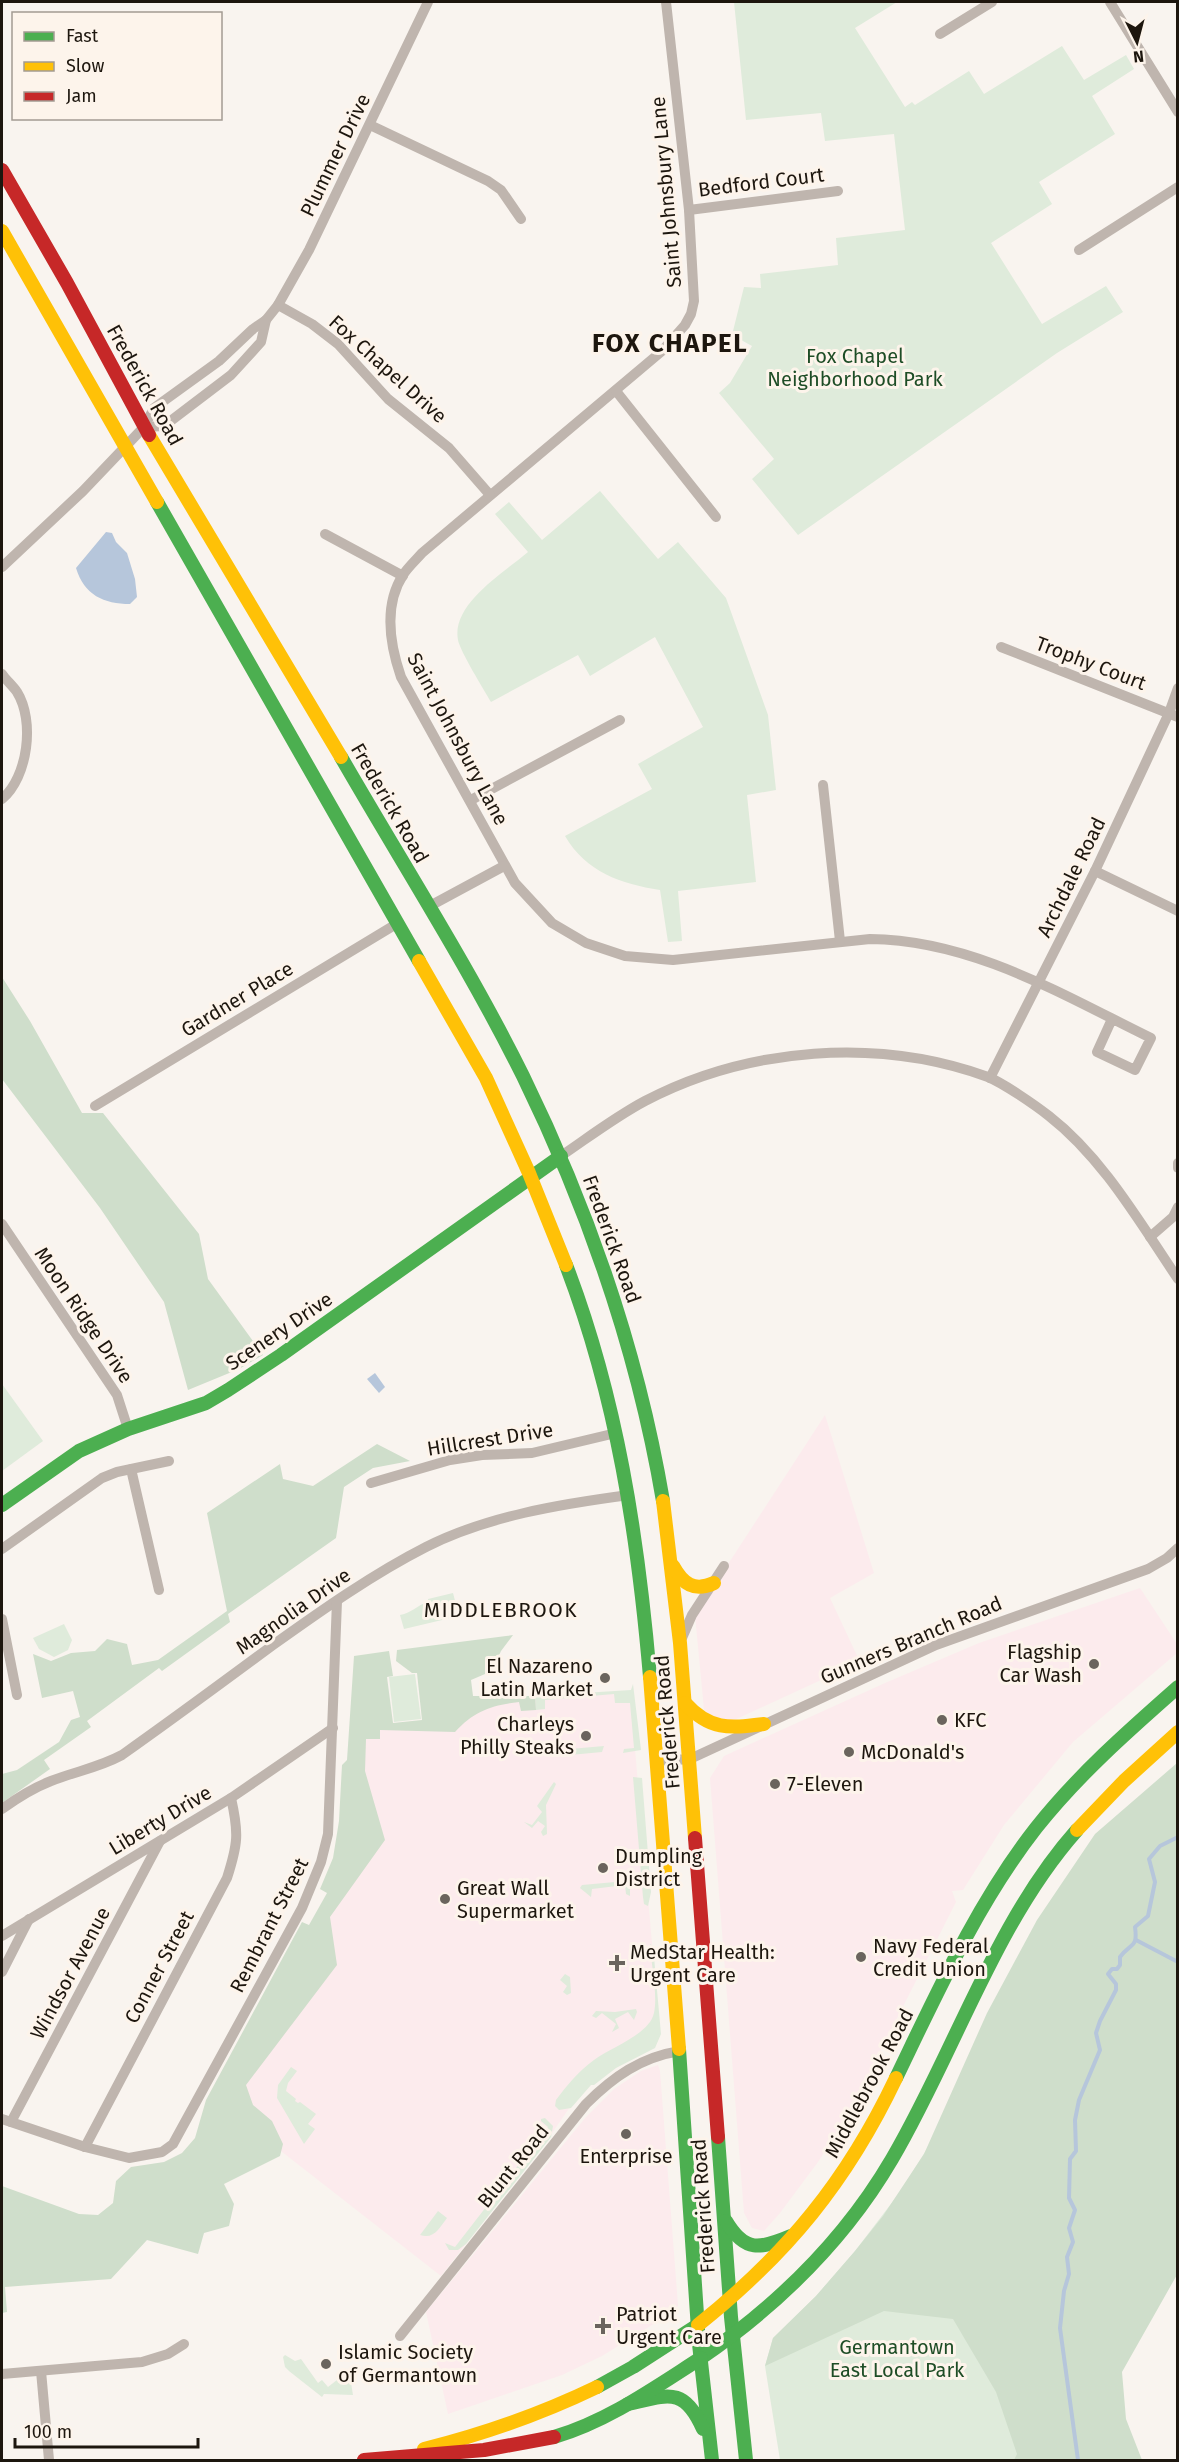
<svg xmlns="http://www.w3.org/2000/svg" width="1179" height="2462" viewBox="0 0 1179 2462" font-family="'Fira Sans',sans-serif">
	<style>
		.commercial { fill: #fcebed }
		.green { fill: #dfebdb }
		.forest { fill: #cfdecb }
		.water { fill: #b6c6db }
		.lines { fill: none; stroke-linecap: round; stroke-linejoin: round }
		.stream { stroke: #b6c6db; stroke-width: 4 }
		.street { stroke: #bfb5ae; stroke-width: 10 }
		.fast { stroke: #4caf50; stroke-width: 14 }
		.slow { stroke: #ffc107; stroke-width: 14 }
		.jam { stroke: #c62828; stroke-width: 14 }
		.poi-dot { fill: #6a645d; stroke: #fdf4eb; stroke-width: 2 }
		.labels { text-anchor: middle; dominant-baseline: central; stroke-width: 6; stroke-linejoin: round; paint-order: stroke }
		.street-label { font-size: 20px; fill: #1d160e; stroke: #fdf4eb }
		.park-label { font-size: 20px; fill: #1e4d26; stroke: #fdf4eb }
		.poi-label { font-size: 20px; fill: #1d160e; stroke: #fdf4eb; text-anchor: start }
		.neighbourhood-label { font-size: 21px; letter-spacing: 1.5px; fill: #1d160e; stroke: #fdf4eb }
		.district-label { font-size: 26px; font-weight: bold; letter-spacing: 1.5px; fill: #1d160e; stroke: #fdf4eb }
	</style>
	<rect width="100%" height="100%" fill="#f9f4ef"/>
	<g class="commercial">
		<polygon points="825,1415 874,1573 830,1598 860,1662 732,1721 721,1722 704,1710 695,1615"/>
		<polygon points="1140,1588 1177,1644 1177,1653 1073,1742 1004,1825 963,1890 952,1891 956,1902 846,2119 818,2162 780,2213 764,2231 752,2228 744,2213 710,1778 724,1756 885,1683 979,1643"/>
		<polygon points="630,1692 660,2035 591,2084 570,2107 550,2136 441,2276 217,2101 360,1852 360,1729 450,1731 465,1706"/>
		<polygon points="658,2065 660,2071 678,2305 676,2310 602,2356 562,2375 448,2414 426,2312 586,2117 614,2089 641,2071"/>
	</g>
	<g class="green">
		<polygon points="734,2 897,2 855,28 905,107 912,102 915,105 969,71 984,94 1062,46 1084,80 1126,55 1134,69 1092,96 1115,134 1039,182 1052,204 991,243 1042,324 1106,286 1123,312 1057,353 798,535 752,479 774,459 719,393 730,383 752,346 732,335 744,287 761,288 760,274 838,265 836,238 905,230 894,134 825,141 821,113 746,120"/>
		<path d="M600 491 658 559 678 542 726 598 768 715 776 790 747 795 756 882 678 891 682 941 668 942 660 890C621 884 586 872 565 836L652 789 638 764 703 727 655 637 590 676 578 655 491 702C484 690 460 651 458 640 451 604 505 572 528 552L495 514 509 502 542 540Z"/>
		<polygon points="2,1384 43,1441 2,1471"/>
		<path d="M453 1593 459 1616 404 1629 400 1615C412 1613 417 1605 428 1602V1599Z"/>
		<polygon points="64,1624 72,1640 68,1650 54,1657 39,1649 33,1638"/>
		<polygon points="415,1674 421,1719 394,1722 389,1677"/>
		<polygon points="633,1684 641,1750 623,1753 624,1749 634,1748 630,1703 615,1703 614,1694 545,1700 545,1709 536,1710 535,1696 631,1690"/>
		<polygon points="604,1746 602,1752 570,1755 570,1749"/>
		<polygon points="633,1777 642,1778 651,1892 648,1906 644,1904 643,1897"/>
		<polygon points="554,1782 556,1784 546,1805 547,1834 543,1836 541,1832 545,1826 538,1821 532,1828 524,1822 532,1825 542,1812 537,1806"/>
		<polygon points="626,1881 630,1884 630,1896 626,1894 625,1885 592,1889 591,1897 580,1888 582,1885"/>
		<path d="M650 1944 653 1946 661 2034 655 2048 616 2068 594 2085H591L571 2108 559 2110 555 2106 556 2100C567 2085 579 2071 594 2060 611 2047 649 2035 654 2013 658 1995 651 1964 650 1944Z"/>
		<polygon points="565,1974 570,1977 571,1993 567,1995 563,1992 567,1986 560,1980"/>
		<polygon points="636,2009 637,2012 634,2020 628,2012 615,2019 619,2028 612,2032 616,2024 602,2013 596,2018 592,2016 596,2011 615,2012"/>
		<polygon points="291,2067 297,2071 288,2083 286,2091 296,2099 295,2101 298,2103 300,2102 316,2114 308,2124 315,2129 304,2144 277,2098 278,2085"/>
		<polygon points="545,2118 553,2126 551,2137 466,2244 458,2250 449,2250 445,2243 455,2247 548,2127 541,2121 541,2119"/>
		<polygon points="930,2144 1040,2460 780,2460 765,2366 773,2338 816,2296 855,2251 900,2192"/>
		<path d="M438 2211 447 2218C440 2227 434 2240 420 2235Z"/>
		<polygon points="285,2355 295,2361 301,2359 318,2383 322,2380 328,2387 337,2380 339,2383 351,2383 353,2395 324,2394 322,2397 289,2371 285,2367 283,2357"/>
	</g>
	<g class="forest">
		<polygon points="2,977 30,1021 82,1113 103,1113 199,1234 208,1279 263,1355 239,1369 188,1390 164,1302 100,1208 2,1079"/>
		<polygon points="377,1444 410,1461 373,1468 344,1487 336,1538 228,1614 230,1622 162,1671 159,1668 87,1721 91,1727 44,1760 50,1769 2,1803 2,1774 17,1770 59,1742 71,1720 80,1717 73,1691 42,1698 33,1654 51,1661 71,1653 95,1651 107,1639 127,1644 132,1665 158,1660 227,1611 207,1513 280,1464 283,1479 313,1486"/>
		<path d="M513 1635 501 1651 492 1671 471 1680 473 1696H535L536 1710 521 1711 519 1702C492 1705 474 1711 455 1732L380 1730V1739H366L365 1771 385 1840 330 1917 337 1965 246 2085 253 2105 272 2121 283 2144 280 2156 224 2184 234 2204 229 2226 204 2233 198 2254 147 2240 111 2279 5 2287 7 2312 2 2313V2186L79 2214 98 2215 113 2203 116 2181 131 2167 164 2162 182 2153 195 2138 206 2100 302 1922 309 1925 327 1893 320 1889 333 1858 339 1821 342 1765 347 1760 354 1656 389 1651 393 1676 387 1677 393 1723 422 1720 417 1673H412L396 1661 397 1650Z"/>
		<polygon points="1177,1763 1178,2273 1122,2372 1126,2419 1142,2460 1014,2460 1017,2454 996,2392 953,2319 884,2311 765,2366 773,2338 816,2296 855,2251 883,2216 924,2154 987,2013 1037,1920 1095,1834"/>
	</g>
	<g class="water">
		<path d="M106 532 112 533 116 542 127 553 135 579 137 597 130 604C104 604 84 595 76 568Z"/>
		<polygon points="375,1373 385,1387 379,1393 367,1379"/>
	</g>
	<g class="lines">
		<g class="stream">
			<polyline points="1136,1940 1178,1962"/>
			<path d="M1078 2460 1060 2328 1064 2291 1069 2274 1067 2257 1073 2242 1069 2228 1075 2210 1069 2198 1070 2159 1076 2151 1075 2120 1079 2100 1100 2050 1096 2033 1100 2021 1116 1990V1984L1108 1974 1112 1969H1117L1120 1965V1957C1131 1942 1138 1949 1135 1927L1148 1916 1155 1882 1149 1859 1160 1846 1178 1837"/>
		</g>
		<g class="street">
			<path d="M666 2 689 210 694 301 691 314 685 325 662 351 422 553C416 560 408 567 403 575 383 606 390 645 401 677L515 883 552 923 586 943 625 956 673 960 870 939C972 940 1061 994 1151 1038L1135 1070 1097 1052 1112 1019"/>
			<polyline points="1110,2 1178,112"/>
			<polyline points="940,34 992,2"/>
			<polyline points="370,125 488,181 501,190 521,219"/>
			<polyline points="689,210 838,191"/>
			<polyline points="1079,250 1178,187"/>
			<polyline points="278,305 312,324 338,344 388,399 449,448 490,495"/>
			<polyline points="616,391 716,517"/>
			<polyline points="144,427 164,426 231,375 261,342 266,320"/>
			<polyline points="325,534 403,576"/>
			<polyline points="2,567 83,491 144,427 154,408 219,361 253,329 266,320 278,305 309,250 428,2"/>
			<polyline points="1001,647 1178,717"/>
			<path d="M2 674C6 680 13 686 17 692 35 721 28 777 2 799"/>
			<polyline points="823,785 840,941"/>
			<polyline points="471,800 620,720"/>
			<polyline points="1095,871 1178,911"/>
			<polyline points="428,907 504,866"/>
			<polyline points="990,1078 1095,871 1169,713 1178,688"/>
			<polyline points="95,1106 398,923"/>
			<path d="M561 1156C589 1137 615 1117 645 1101 748 1047 878 1037 988 1077 1003 1083 1035 1105 1049 1116 1103 1158 1140 1223 1178 1279"/>
			<polyline points="1178,1163 1178,1168"/>
			<polyline points="2,1224 117,1395 128,1429"/>
			<polyline points="1150,1237 1173,1217 1178,1207"/>
			<polyline points="131,1469 159,1590"/>
			<polyline points="371,1483 450,1460 482,1455 532,1453 616,1433"/>
			<polyline points="2,1549 102,1478 117,1472 169,1461"/>
			<polyline points="2,1619 17,1695"/>
			<polyline points="682,1638 692,1615 724,1566"/>
			<polyline points="657,1761 690,1759 936,1645 1148,1569 1167,1558 1178,1548"/>
			<path d="M2 1809C17 1798 33 1788 51 1781 76 1771 98 1768 122 1755 173 1719 223 1682 273 1645 322 1610 373 1574 426 1547 487 1516 561 1504 629 1495"/>
			<polyline points="2,1936 231,1798 333,1728"/>
			<polyline points="2,1972 29,1919"/>
			<polyline points="2,2119 85,2147 129,2158 162,2152 173,2144 302,1908 321,1862 328,1834 337,1601"/>
			<polyline points="11,2122 160,1841"/>
			<path d="M85 2147 227 1878C238 1844 239 1833 231 1798"/>
			<path d="M400 2336 586 2104C613 2077 641 2057 680 2051"/>
			<polyline points="41,2371 49,2460"/>
			<polyline points="2,2374 142,2362 168,2354 184,2344"/>
		</g>
		<g class="fast">
			<polyline points="157,502 419,961"/>
			<path d="M341 757C402 863 469 967 523 1076 589 1211 638 1353 663 1501"/>
			<path d="M566 1265C617 1398 638 1537 650 1677"/>
			<polyline points="2,1505 79,1451 128,1429 206,1403 228,1390 281,1355 561,1156"/>
			<polyline points="679,2049 699,2344 712,2460"/>
			<path d="M896 2078C937 1993 978 1902 1036 1828 1078 1775 1128 1731 1178 1687"/>
			<polyline points="718,2137 731,2317 746,2460"/>
			<path d="M726 2221C745 2253 760 2249 791 2236"/>
			<path d="M701 2358C778 2305 844 2241 892 2159 954 2054 995 1922 1077 1830"/>
			<polyline points="597,2387 633,2367 698,2325"/>
			<path d="M628 2404C668 2395 684 2386 703 2429"/>
			<path d="M554 2437C608 2421 654 2388 701 2358"/>
		</g>
		<g class="slow">
			<polyline points="2,231 157,502"/>
			<polyline points="149,435 341,757"/>
			<polyline points="419,961 486,1078 529,1173 566,1265"/>
			<polyline points="663,1501 680,1643 695,1838"/>
			<path d="M673 1566C683 1584 694 1592 714 1583"/>
			<polyline points="650,1677 679,2049"/>
			<path d="M685 1703C710 1731 730 1728 764 1724"/>
			<polyline points="1077,1830 1124,1781 1178,1732"/>
			<path d="M698 2325C787 2254 847 2181 896 2078"/>
			<path d="M424 2449C484 2434 541 2414 597 2387"/>
		</g>
		<g class="jam">
			<polyline points="2,170 67,283 149,435"/>
			<polyline points="695,1838 718,2137"/>
			<polyline points="364,2460 484,2450 554,2437"/>
		</g>
	</g>
	<g class="poi-dot">
		<circle cx="1094" cy="1664" r="6"/>
		<circle cx="605" cy="1678" r="6"/>
		<circle cx="942" cy="1720" r="6"/>
		<circle cx="586" cy="1736" r="6"/>
		<circle cx="849" cy="1752" r="6"/>
		<circle cx="775" cy="1784" r="6"/>
		<circle cx="603" cy="1868" r="6"/>
		<circle cx="445" cy="1899" r="6"/>
		<circle cx="861" cy="1957" r="6"/>
		<path d="M614 1954h6v6h6v6h-6v6h-6v-6h-6v-6h6z"/>
		<circle cx="626" cy="2134" r="6"/>
		<path d="M600 2317h6v6h6v6h-6v6h-6v-6h-6v-6h6z"/>
		<circle cx="326" cy="2364" r="6"/>
	</g>
	<g class="labels">
		<g class="street-label">
			<text transform="translate(335 155) rotate(-64)">Plummer Drive</text>
			<text transform="translate(761 182) rotate(-7)">Bedford Court</text>
			<text transform="translate(666 192) rotate(-95)">Saint Johnsbury Lane</text>
			<text transform="translate(388 369) rotate(42)">Fox Chapel Drive</text>
			<text transform="translate(145 385) rotate(61)">Frederick Road</text>
			<text transform="translate(1091 663) rotate(21)">Trophy Court</text>
			<text transform="translate(458 739) rotate(62)">Saint Johnsbury Lane</text>
			<text transform="translate(390 803) rotate(60)">Frederick Road</text>
			<text transform="translate(1071 877) rotate(-64)">Archdale Road</text>
			<text transform="translate(237 999) rotate(-31)">Gardner Place</text>
			<text transform="translate(612 1239) rotate(70)">Frederick Road</text>
			<text transform="translate(84 1315) rotate(56)">Moon Ridge Drive</text>
			<text transform="translate(279 1331) rotate(-34)">Scenery Drive</text>
			<text transform="translate(490 1439) rotate(-9)">Hillcrest Drive</text>
			<text transform="translate(293 1611) rotate(-35)">Magnolia Drive</text>
			<text transform="translate(911 1640) rotate(-23)">Gunners Branch Road</text>
			<text transform="translate(667 1722) rotate(-95)">Frederick Road</text>
			<text transform="translate(160 1820) rotate(-31)">Liberty Drive</text>
			<text transform="translate(269 1925) rotate(-63)">Rembrant Street</text>
			<text transform="translate(159 1967) rotate(-62)">Conner Street</text>
			<text transform="translate(70 1973) rotate(-62)">Windsor Avenue</text>
			<text transform="translate(869 2083) rotate(-62)">Middlebrook Road</text>
			<text transform="translate(513 2166) rotate(-51)">Blunt Road</text>
			<text transform="translate(703 2206) rotate(-94)">Frederick Road</text>
		</g>
		<g class="park-label">
			<text x="855" y="356">Fox Chapel<tspan x="855" dy="23">Neighborhood Park</tspan></text>
			<text x="897" y="2347">Germantown<tspan x="897" dy="23">East Local Park</tspan></text>
		</g>
		<g class="poi-label">
			<text x="1082" y="1652" text-anchor="end">Flagship<tspan x="1082" dy="23">Car Wash</tspan></text>
			<text x="593" y="1666" text-anchor="end">El Nazareno<tspan x="593" dy="23">Latin Market</tspan></text>
			<text x="954" y="1720">KFC</text>
			<text x="574" y="1724" text-anchor="end">Charleys<tspan x="574" dy="23">Philly Steaks</tspan></text>
			<text x="861" y="1752">McDonald's</text>
			<text x="787" y="1784">7-Eleven</text>
			<text x="615" y="1856">Dumpling<tspan x="615" dy="23">District</tspan></text>
			<text x="457" y="1888">Great Wall<tspan x="457" dy="23">Supermarket</tspan></text>
			<text x="873" y="1946">Navy Federal<tspan x="873" dy="23">Credit Union</tspan></text>
			<text x="630" y="1952">MedStar Health:<tspan x="630" dy="23">Urgent Care</tspan></text>
			<text x="626" y="2156" text-anchor="middle">Enterprise</text>
			<text x="616" y="2314">Patriot<tspan x="616" dy="23">Urgent Care</tspan></text>
			<text x="338" y="2352">Islamic Society<tspan x="338" dy="23">of Germantown</tspan></text>
		</g>
		<g class="neighbourhood-label">
			<text x="501" y="1610">MIDDLEBROOK</text>
		</g>
		<g class="district-label">
			<text x="670" y="343">FOX CHAPEL</text>
		</g>
	</g>
	<rect width="1179" height="2462" fill="none" stroke="#1d160e" stroke-width="6"/>
	<rect x="12" y="12" width="210" height="108" fill="#fdf4eb" stroke="#a39b93" stroke-width="1.5"/>
	<rect x="24" y="32" width="30" height="9" fill="#4caf50" stroke="#a39b93" stroke-width="1.5"/>
	<text x="66" y="42" font-size="18" fill="#1d160e">Fast</text>
	<rect x="24" y="62" width="30" height="9" fill="#ffc107" stroke="#a39b93" stroke-width="1.5"/>
	<text x="66" y="72" font-size="18" fill="#1d160e">Slow</text>
	<rect x="24" y="92" width="30" height="9" fill="#c62828" stroke="#a39b93" stroke-width="1.5"/>
	<text x="66" y="102" font-size="18" fill="#1d160e">Jam</text>
	<g transform="translate(1137 42) rotate(174)" stroke="#fdf4eb" stroke-width="4.5" paint-order="stroke">
	<path d="M0-4.5L10 22L0 15L-10 22Z" fill="#1d160e"/>
	<text y="-9" font-size="16" font-weight="bold" text-anchor="middle" fill="#1d160e">N</text>
	</g>
	<path d="M15 2438v9h183v-9" fill="none" stroke="#1d160e" stroke-width="3"/>
	<text x="24" y="2438" font-size="18" fill="#1d160e" stroke="#fdf4eb" stroke-width="4.5" paint-order="stroke">100 m</text>
</svg>
